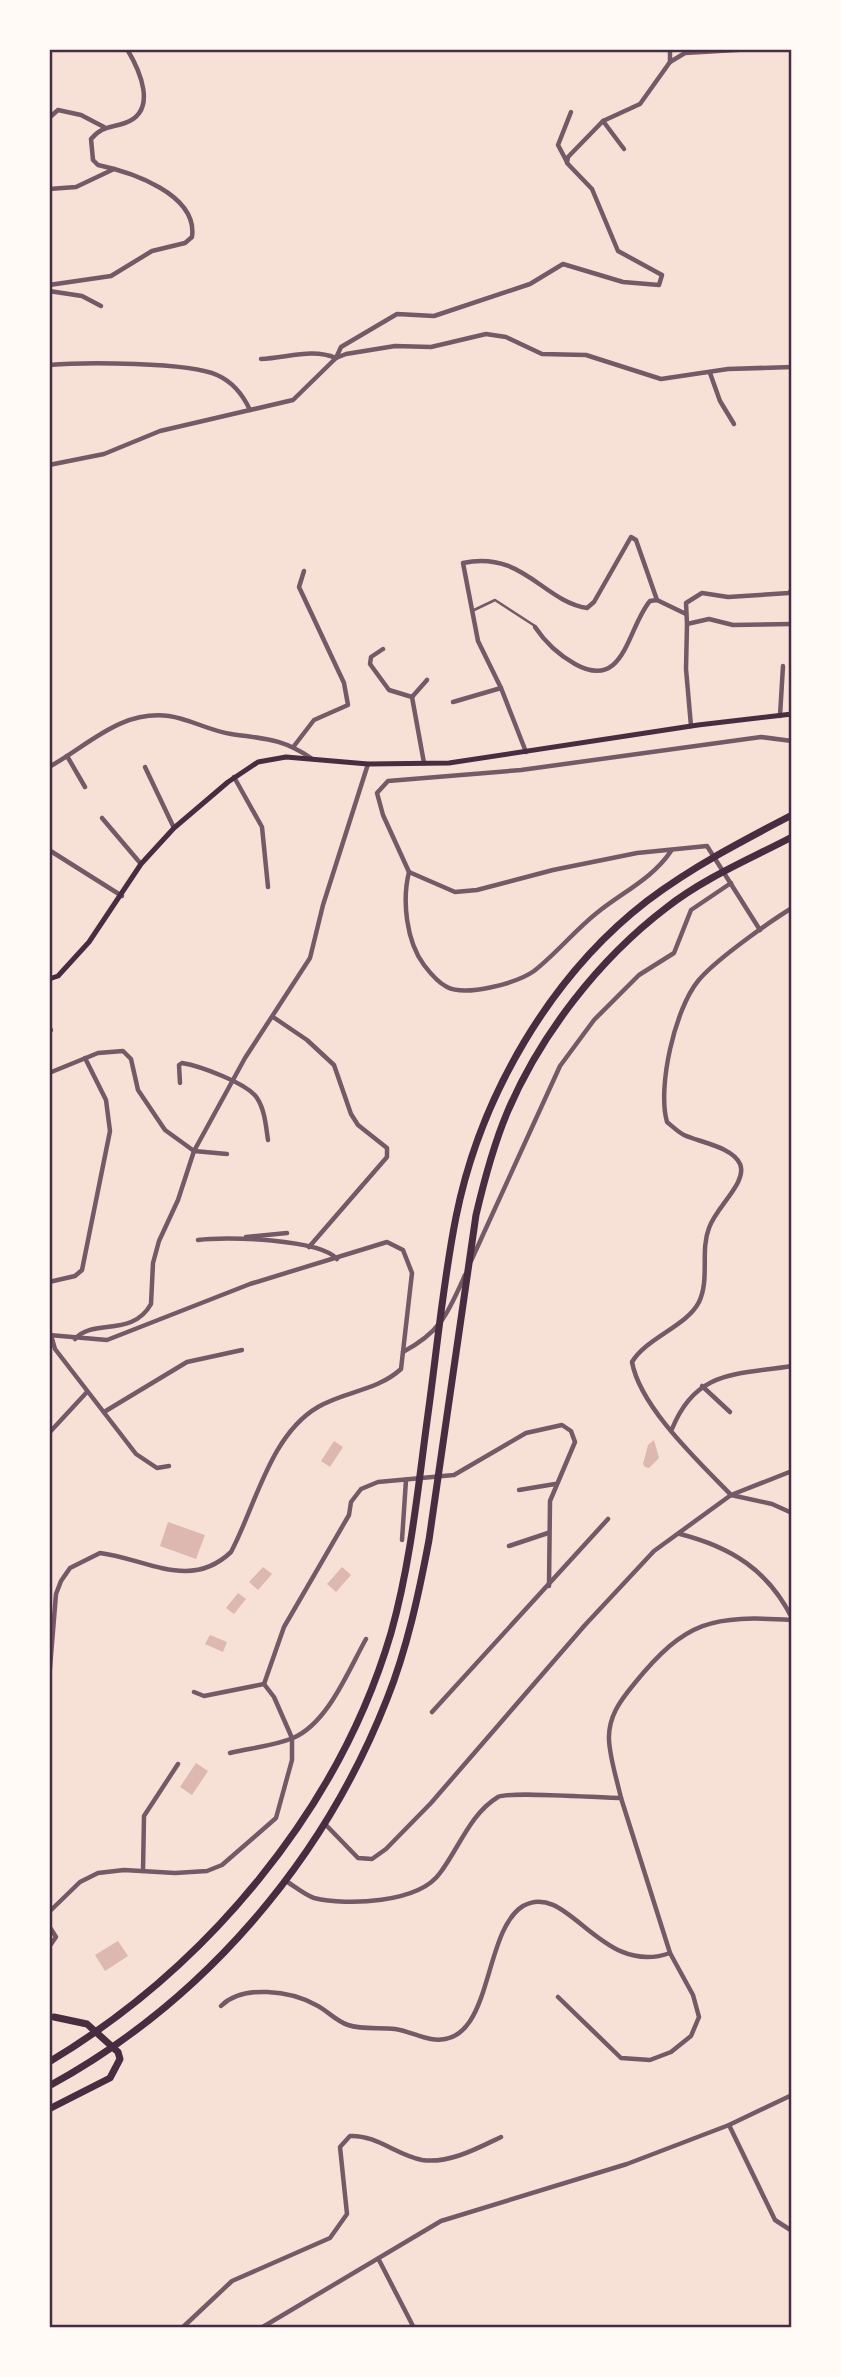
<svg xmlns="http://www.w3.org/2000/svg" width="841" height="2377" viewBox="0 0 841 2377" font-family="'DejaVu Sans',sans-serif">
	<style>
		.water { fill: #dcb8b0 }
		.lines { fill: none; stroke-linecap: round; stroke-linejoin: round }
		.pedestrian { stroke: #755966; stroke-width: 2.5 }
		.minor { stroke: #755966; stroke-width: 4.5 }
		.secondary { stroke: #4a2c40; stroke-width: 5 }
		.trunk { stroke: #4a2c40; stroke-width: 7 }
		.neatline { fill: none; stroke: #4a2c40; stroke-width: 2.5 }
	</style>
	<rect width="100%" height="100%" fill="#f7e1d7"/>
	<g class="water">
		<polygon points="654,1440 659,1458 649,1468 645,1467 643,1464 648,1445"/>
		<polygon points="334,1441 343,1447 330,1467 321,1461"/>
		<polygon points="168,1522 205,1535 196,1559 160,1546"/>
		<polygon points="263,1567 272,1574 258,1590 249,1582"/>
		<polygon points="342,1567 351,1575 336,1592 327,1584"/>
		<polygon points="238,1593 246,1599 234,1614 226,1608"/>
		<polygon points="210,1635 227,1642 223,1652 205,1644"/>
		<polygon points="196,1763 208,1771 192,1795 180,1787"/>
		<polygon points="118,1941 128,1956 105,1971 95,1955"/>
	</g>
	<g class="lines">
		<polyline class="pedestrian" points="472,611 495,600 535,626"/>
		<g class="minor">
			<polyline points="670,62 670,49"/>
			<polyline points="49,118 58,110 81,115 104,127"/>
			<polyline points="603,121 624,149"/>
			<polyline points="567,162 558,145 571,112"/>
			<polyline points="49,189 76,187 114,169"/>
			<path d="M49 285 111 276 152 251 185 243 192 237C198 194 131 172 98 165L93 160 91 139C102 126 110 128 125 123 159 111 139 69 127 49"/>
			<polyline points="49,291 82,296 101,306"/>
			<path d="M261 359C287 358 312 348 336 358L341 347 397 314 434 316 530 284 563 264 623 282 659 285 662 275 618 251 592 189 567 163 568 157 603 121 640 104 670 62 685 53 753 49"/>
			<path d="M49 365C83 362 189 362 217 375 233 382 243 395 250 410L293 400 336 358 346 354 395 346 431 347 486 334 506 337 542 354 586 355 661 379 728 369 792 367"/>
			<polyline points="710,373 720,401 734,424"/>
			<polyline points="49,465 104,454 160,431 250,410"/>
			<polyline points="687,624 686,603 702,593 728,597 789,593 792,589"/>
			<path d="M535 627C545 642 559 655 575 664 625 692 627 628 650 601L657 600 686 614"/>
			<polyline points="383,649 371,657 370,664 389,690 412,697 424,763"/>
			<polyline points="412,697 427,680"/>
			<polyline points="453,702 501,688"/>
			<polyline points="780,716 783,666"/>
			<polyline points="691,726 686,669 687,624 709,619 733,625 792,624"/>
			<polyline points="294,746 314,720 348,705 344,683 299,587 304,571"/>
			<path d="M526 752 501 688 478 641 463 563C522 550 543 601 587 608L594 602 631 537 636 540 657 600"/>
			<polyline points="67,756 85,787"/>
			<path d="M49 767C89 745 120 710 169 716 190 719 210 731 231 734 265 739 281 738 311 758"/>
			<polyline points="145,767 174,828"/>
			<polyline points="234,777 262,827 268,887"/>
			<polyline points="102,818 141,864"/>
			<polyline points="49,850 122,896"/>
			<path d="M409 872C402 900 406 941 424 965 430 973 437 982 447 987 466 997 517 983 534 971 557 953 575 930 598 912 623 892 653 878 671 851"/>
			<polyline points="760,930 707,846 637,853 553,870 477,890 455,892 409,872 383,815 377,793 388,781 521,770 761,737 792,741"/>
			<polyline points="273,1017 307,1040 334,1065 351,1114 358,1125 387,1148 387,1157 309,1247"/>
			<polyline points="49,1030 51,1030"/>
			<polyline points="49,1073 98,1053 123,1051 131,1059 138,1090 165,1130 194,1151 227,1154"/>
			<path d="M180 1083 179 1065 182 1063C200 1066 247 1083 257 1098 265 1110 266 1127 268 1140"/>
			<polyline points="246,1237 287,1233"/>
			<path d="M198 1240C225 1236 320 1239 337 1259"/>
			<polyline points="471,1261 560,1066 594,1020 639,975 674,953 691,910 731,883"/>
			<polyline points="49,1282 75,1276 82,1270 110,1131 106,1100 85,1058"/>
			<path d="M49 1335 107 1340 250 1284 387 1242 403 1250 412 1273 401 1369C377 1391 345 1391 318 1407 270 1435 256 1505 231 1552 190 1591 147 1559 100 1553L70 1568 61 1581 56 1594 49 1680"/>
			<polyline points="51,1335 55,1349 136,1454 157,1468 169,1466"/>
			<path d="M75 1339C93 1318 132 1338 151 1304L153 1263 159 1241 178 1200 194 1151 245 1058 310 958 323 905 368 764"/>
			<path d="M403 1352C441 1332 448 1313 465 1275"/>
			<polyline points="702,1386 730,1412"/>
			<polyline points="104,1412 187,1362 242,1350"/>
			<path d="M672 1429C696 1369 737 1375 792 1366"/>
			<polyline points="49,1433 87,1392"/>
			<polyline points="519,1490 555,1484"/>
			<path d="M731 1495C699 1462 640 1407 632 1362 646 1338 687 1326 699 1302 710 1279 700 1251 709 1228 716 1207 748 1182 740 1164 733 1147 699 1142 684 1135 678 1132 672 1126 667 1122 657 1087 675 1009 698 981 714 961 769 922 792 908"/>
			<polyline points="731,1495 772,1504 792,1513"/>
			<path d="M680 1534C731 1547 768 1570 792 1618"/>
			<polyline points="402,1540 406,1480"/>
			<polyline points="509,1546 548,1533"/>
			<polyline points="264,1684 284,1627 349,1515 351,1502 361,1489 378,1482 454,1475 526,1433 562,1425 571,1431 575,1442 550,1501 549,1586"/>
			<polyline points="194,1692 204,1696 264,1684"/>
			<polyline points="432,1712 608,1519"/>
			<path d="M230 1753C250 1748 274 1746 293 1738 328 1723 348 1671 366 1639"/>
			<path d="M621 1798C617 1780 610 1759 609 1740 608 1717 620 1701 634 1684 686 1620 712 1615 792 1620"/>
			<polyline points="326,1825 358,1858 372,1859 386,1849 431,1803 585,1625 654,1551 731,1495 792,1471"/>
			<polyline points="143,1871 144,1816 178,1764"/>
			<path d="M286 1881C294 1886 305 1895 314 1898 347 1906 419 1903 440 1873 459 1848 470 1814 498 1797 509 1791 601 1798 621 1798L670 1953 693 1995 699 2017 691 2036 671 2052 650 2060 621 2058 558 1997"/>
			<polyline points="49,1912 80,1882 98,1873 124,1870 175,1873 207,1871 222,1865 276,1818 292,1760 292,1738 274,1697 264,1684"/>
			<polyline points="49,1926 56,1937 49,1947"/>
			<path d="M221 2006C243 1984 291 1991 316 2005 328 2011 336 2021 348 2025 363 2030 380 2027 395 2029 408 2031 419 2037 431 2039 494 2050 481 1932 523 1906 568 1880 600 1978 670 1953"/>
			<polyline points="729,2125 775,2220 792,2231"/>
			<polyline points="379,2260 414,2328"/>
			<path d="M182 2328 232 2281 330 2238 347 2214 340 2147 350 2136C377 2135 396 2155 422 2160 449 2164 478 2148 501 2137"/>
			<polyline points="261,2328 441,2221 627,2164 729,2125 792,2095"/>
		</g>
		<polyline class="secondary" points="49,979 58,976 89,942 141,864 174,828 228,782 258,762 286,757 368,764 449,763 698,725 792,714"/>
		<g class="trunk">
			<path d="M49 2062C206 1968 339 1810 391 1633 411 1562 418 1487 428 1414 437 1349 443 1282 456 1217 480 1097 550 976 647 901 692 867 742 841 792 815"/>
			<path d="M49 2086C203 2002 323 1862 387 1699 407 1649 419 1593 429 1540L476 1215C484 1181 493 1146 507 1113 540 1035 599 959 666 908 704 878 750 859 792 837"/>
			<polyline points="49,2109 110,2078 120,2059 118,2052 87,2024 54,2017"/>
		</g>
	</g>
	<rect width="841" height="2377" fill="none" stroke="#fffaf5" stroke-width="102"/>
	<rect x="51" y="51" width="739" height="2275" class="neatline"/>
</svg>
